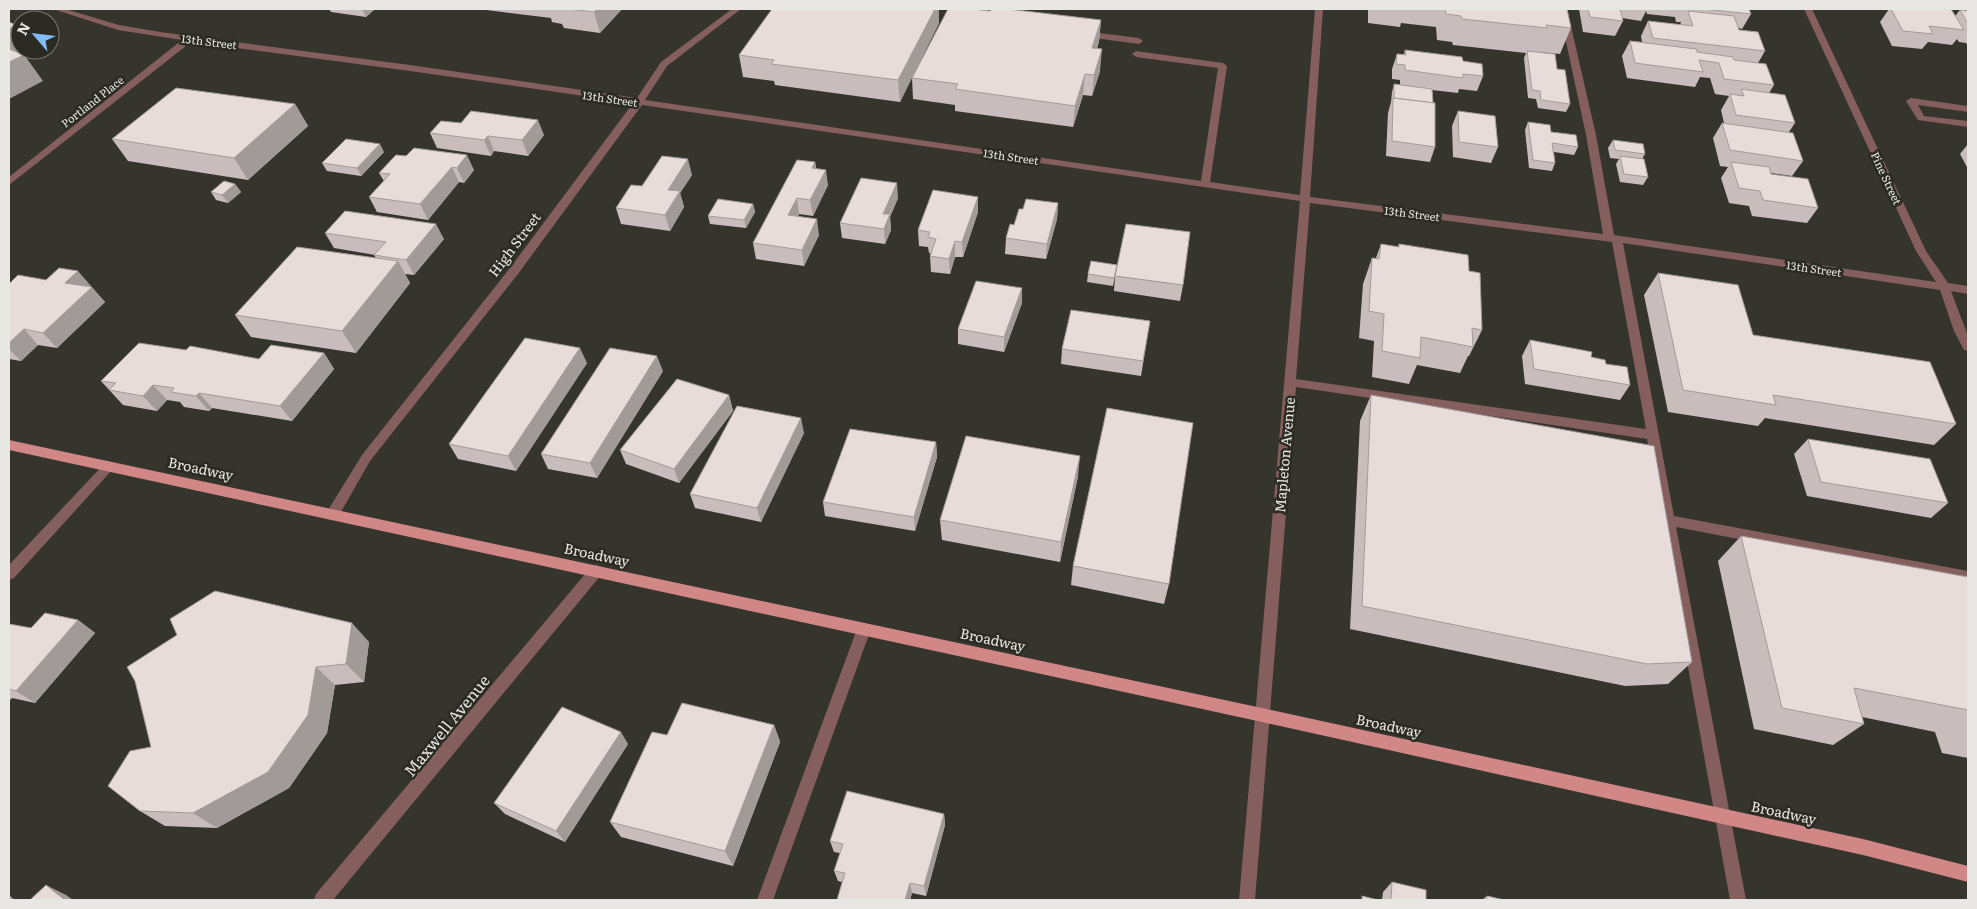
<svg xmlns="http://www.w3.org/2000/svg" width="1977" height="909" viewBox="0 0 1977 909" font-family="Literata,serif">
	<style>
		.lines { fill: none; stroke-linecap: round; stroke-linejoin: round }
		.minor { fill: #845f5e; fill-rule: evenodd }
		.major { fill: #d28787; fill-rule: evenodd }
		.wall { fill: #c8bdbc }
		.shaded-wall { fill: #a29a99 }
		.building { fill: #e8dcdb; stroke: #a29a99 }
		.labels { text-anchor: middle; dominant-baseline: central; stroke-width: 5; stroke-linejoin: round; paint-order: stroke }
		.far-street-label { font-size: 11px; fill: #e8e7e3; stroke: #2b2a23 }
		.street-label { font-size: 14px; fill: #e8e7e3; stroke: #2b2a23 }
		.near-street-label { font-size: 16px; fill: #e8e7e3; stroke: #2b2a23 }
	</style>
	<rect width="100%" height="100%" fill="#35342d"/>
	<g class="lines">
		<g class="minor">
			<path d="M53 9H65L119 25 160 32 410 65 637 98 661 62 732 9H741L667 66 645 100 1201 181 1218 68 1136 57 1132 54 1136 51 1223 63 1227 66 1210 182 1300 195 1315 9H1323L1310 197 1603 234 1586 135 1559 9H1567L1596 135 1614 235 1936 282 1916 251 1804 9H1812L1926 251 1948 283 1968 286V294L1951 291 1968 336V351L1964 350 1954 331 1940 290 1623 243 1674 516 1968 571V583L1676 527 1746 900H1730L1647 439 1296 387 1255 900H1239L1300 201 642 105 518 274 370 461 337 519 332 520 327 519 325 515 362 455 510 268 633 103 410 71 191 42 9 185V177L182 40 118 30ZM1310 203 1612 242 1646 429 1296 379Z"/>
			<polygon points="1083,31 1139,38 1143,41 1139,44 1080,36 1080,32"/>
			<polygon points="1911,98 1968,106 1968,112 1918,105 1924,116 1968,121 1968,127 1918,120 1906,101"/>
			<polygon points="109,461 113,463 115,466 113,469 14,578 9,580 9,565 105,463"/>
			<polygon points="596,565 601,567 603,571 601,575 333,900 314,900 316,894 591,567"/>
			<polygon points="864,623 869,625 871,629 773,900 757,900 857,629 859,625"/>
		</g>
		<polygon class="major" points="9,440 1262,708 1863,839 1968,866 1968,882 1863,855 1262,722 9,450"/>
	</g>
	<g class="wall">
		<polygon points="329,9 375,9 366,17 331,12"/>
		<polygon points="479,9 622,9 600,33 564,28 562,24 552,22 551,18"/>
		<polygon points="1368,9 1567,9 1571,28 1560,54 1537,52 1557,69 1570,104 1566,112 1538,108 1536,99 1528,98 1524,58 1526,53 1453,45 1452,42 1437,40 1436,27 1401,23 1400,27 1368,23"/>
		<polygon points="1579,9 1749,9 1751,14 1742,29 1739,28 1739,30 1765,51 1758,63 1774,85 1769,93 1795,123 1789,132 1803,161 1792,176 1771,173 1771,174 1818,208 1807,223 1752,216 1749,206 1729,203 1721,178 1728,167 1720,166 1713,138 1722,123 1724,123 1721,110 1729,96 1715,94 1710,78 1700,77 1695,87 1627,78 1622,56 1630,41 1642,42 1641,36 1648,21 1680,25 1681,22 1676,22 1675,17 1647,14 1646,11 1641,21 1622,18 1623,21 1615,36 1583,32"/>
		<polygon points="1889,9 1945,9 1955,16 1960,10 1968,11 1968,46 1966,43 1959,42 1957,39 1952,45 1928,42 1922,49 1892,46 1880,22"/>
		<polygon points="990,11 1101,20 1099,41 1097,49 1100,71 1092,96 1083,95 1073,127 955,111 955,105 913,99 912,78"/>
		<polygon points="939,23 900,102 775,85 774,81 743,77 739,55"/>
		<polygon points="1405,50 1463,61 1483,76 1477,91 1459,89 1458,93 1432,90 1435,147 1430,162 1386,156 1388,113 1391,102 1392,92 1394,84 1400,85 1400,80 1392,79 1392,69 1397,54 1404,54"/>
		<polygon points="295,104 308,126 248,180 128,161 112,139"/>
		<polygon points="1458,111 1498,147 1491,163 1453,157 1452,126"/>
		<polygon points="1528,122 1551,132 1578,147 1574,155 1554,152 1555,163 1552,171 1529,168 1525,130"/>
		<polygon points="430,133 544,135 528,156 494,151 491,156 437,148"/>
		<polygon points="1613,140 1645,154 1642,159 1648,177 1643,185 1620,182 1616,164 1619,159 1610,158 1608,148"/>
		<polygon points="1968,144 1968,169 1960,154"/>
		<polygon points="384,152 361,176 327,171 322,163"/>
		<polygon points="396,155 474,170 464,183 459,182 428,220 377,212 369,197 384,181 379,173"/>
		<polygon points="815,162 816,169 828,185 813,216 799,214 798,217 819,235 804,266 756,259 753,243"/>
		<polygon points="692,175 680,193 684,207 670,231 621,224 616,208 642,186"/>
		<polygon points="235,184 241,192 228,203 216,200 211,192"/>
		<polygon points="978,197 978,212 963,257 955,257 950,274 931,272 930,256 931,253 929,253 928,247 919,246 918,230"/>
		<polygon points="898,198 890,217 891,230 885,244 842,238 840,223"/>
		<polygon points="1058,203 1057,219 1046,259 1005,254 1006,238 1014,225 1023,209"/>
		<polygon points="753,204 755,212 746,228 710,224 708,216"/>
		<polygon points="325,233 444,239 414,275 405,274 410,283 356,353 251,337 235,315 376,258 374,255 375,255 334,248"/>
		<polygon points="1381,244 1398,247 1399,244 1469,271 1482,330 1469,356 1468,356 1460,373 1417,365 1409,384 1372,377 1374,341 1359,338 1363,284 1372,258 1376,258"/>
		<polygon points="1117,265 1113,286 1087,282 1088,274"/>
		<polygon points="1658,273 1753,335 1956,424 1934,445 1765,418 1758,426 1668,412 1644,295"/>
		<polygon points="1115,276 1183,285 1180,301 1114,291"/>
		<polygon points="9,284 91,286 91,287 105,302 57,348 38,345 21,361 9,359"/>
		<polygon points="1022,303 1004,352 958,344 958,329"/>
		<polygon points="1150,321 1141,376 1061,364 1062,349"/>
		<polygon points="1530,340 1591,357 1606,364 1630,385 1620,400 1525,384 1522,356"/>
		<polygon points="186,350 259,359 324,353 334,369 292,421 212,408 209,411 184,407 180,402 167,400 157,411 123,405 101,381"/>
		<polygon points="587,363 516,471 458,459 449,444"/>
		<polygon points="663,371 597,478 548,469 541,454"/>
		<polygon points="729,395 733,411 679,483 626,464 620,450"/>
		<polygon points="1371,395 1692,662 1668,684 1625,686 1350,629 1360,421"/>
		<polygon points="804,433 761,522 695,508 690,494"/>
		<polygon points="1808,439 1948,503 1931,518 1807,496 1794,454"/>
		<polygon points="936,442 937,457 915,531 825,516 823,502"/>
		<polygon points="1078,476 1060,562 942,540 940,520"/>
		<polygon points="1741,536 1968,577 1968,758 1942,753 1935,732 1862,717 1864,724 1833,745 1754,729 1718,561"/>
		<polygon points="1073,566 1169,584 1164,604 1071,585"/>
		<polygon points="78,620 95,633 35,703 12,698 9,701 9,624 31,628"/>
		<polygon points="369,642 364,682 335,685 327,733 289,788 217,828 165,826 140,811 151,747 135,681"/>
		<polygon points="774,725 780,742 733,866 621,837 610,822 667,735"/>
		<polygon points="628,744 565,842 505,814 494,803"/>
		<polygon points="944,814 945,825 926,896 912,893 910,900 837,900 842,882 838,881 834,871 840,853 834,852 830,841"/>
		<polygon points="1392,882 1426,900 1382,900 1383,892"/>
		<polygon points="1487,896 1504,900 1482,900"/>
	</g>
	<g class="shaded-wall">
		<polygon points="362,9 375,9 366,17"/>
		<polygon points="597,9 622,9 600,33 594,12"/>
		<polygon points="931,9 939,9 939,23 900,102 898,80"/>
		<polygon points="1101,20 1099,41 1090,69 1092,48"/>
		<polygon points="16,25 20,31 20,50 34,50 35,51 25,56 43,81 9,99 9,29"/>
		<polygon points="1102,49 1100,71 1092,96 1094,75"/>
		<polygon points="1085,74 1083,95 1073,127 1075,106"/>
		<polygon points="295,104 308,126 248,180 234,158"/>
		<polygon points="538,120 544,135 528,156 522,140"/>
		<polygon points="488,136 494,151 491,156 484,140"/>
		<polygon points="380,144 384,152 361,176 357,168"/>
		<polygon points="467,155 474,170 464,183 457,168"/>
		<polygon points="688,159 692,175 680,193 684,207 670,231 665,215 668,190"/>
		<polygon points="815,162 818,177 812,168"/>
		<polygon points="452,167 459,182 428,220 420,204"/>
		<polygon points="826,170 828,185 813,216 810,200"/>
		<polygon points="897,183 898,198 890,217 891,230 885,244 883,214"/>
		<polygon points="235,184 241,192 228,203 222,195"/>
		<polygon points="978,197 978,212 963,257 962,242"/>
		<polygon points="797,198 799,214 791,231 788,215"/>
		<polygon points="1058,203 1057,219 1046,259 1047,244"/>
		<polygon points="753,204 755,212 746,228 744,220"/>
		<polygon points="817,219 819,235 804,266 802,250"/>
		<polygon points="436,224 444,239 414,275 406,260"/>
		<polygon points="955,241 955,257 950,274 949,259"/>
		<polygon points="398,261 410,283 356,353 342,331"/>
		<polygon points="78,271 91,286 79,298 65,283"/>
		<polygon points="92,287 105,302 57,348 43,333"/>
		<polygon points="1022,288 1022,303 1004,352 1004,337"/>
		<polygon points="24,329 38,345 21,361 9,349 9,343"/>
		<polygon points="580,348 587,363 516,471 508,456"/>
		<polygon points="324,353 334,369 292,421 280,406"/>
		<polygon points="657,356 663,371 597,478 590,463"/>
		<polygon points="153,385 167,400 157,411 143,396"/>
		<polygon points="199,393 212,408 209,411 196,396"/>
		<polygon points="729,395 733,411 679,483 674,469"/>
		<polygon points="801,418 804,433 761,522 757,508"/>
		<polygon points="936,442 937,457 915,531 914,517"/>
		<polygon points="1080,456 1078,476 1060,562 1061,542"/>
		<polygon points="78,620 95,633 35,703 16,691"/>
		<polygon points="352,623 369,642 364,682 346,664"/>
		<polygon points="316,667 335,685 327,733 289,788 217,828 193,813"/>
		<polygon points="774,725 780,742 733,866 725,851"/>
		<polygon points="621,732 628,744 565,842 556,831"/>
		<polygon points="944,814 945,825 926,896 924,886"/>
		<polygon points="910,883 912,893 910,900 905,900"/>
		<polygon points="46,885 66,895 73,900 65,900"/>
		<polygon points="9,895 15,900 9,900"/>
	</g>
	<g class="building">
		<polygon points="569,9 597,9 594,12"/>
		<polygon points="772,9 935,9 898,80 771,64 774,60 739,55"/>
		<polygon points="948,9 973,9 990,11 992,9 1008,9 1101,20 1092,48 1102,49 1094,75 1085,74 1075,106 955,89 958,84 912,78"/>
		<polygon points="1445,9 1567,9 1571,28 1546,25 1547,28 1462,19 1461,16 1446,14"/>
		<polygon points="1588,9 1620,9 1623,21 1590,17"/>
		<polygon points="1703,9 1749,9 1751,14"/>
		<polygon points="1891,9 1951,9 1964,30 1929,26 1933,34 1903,31"/>
		<polygon points="1960,10 1968,11 1968,24"/>
		<polygon points="1688,11 1734,16 1739,30 1758,32 1765,51 1653,38 1648,21 1693,26"/>
		<polygon points="9,22 16,25 9,29"/>
		<polygon points="1630,41 1696,49 1697,52 1733,57 1734,60 1766,64 1774,85 1724,79 1719,63 1699,60 1703,72 1635,63"/>
		<polygon points="9,49 24,55 9,62"/>
		<polygon points="1405,50 1462,57 1463,61 1482,64 1483,76 1463,74 1463,78 1405,70 1405,65 1396,64 1397,54 1406,55"/>
		<polygon points="1527,51 1555,54 1557,69 1565,70 1570,104 1541,100 1540,91 1532,90"/>
		<polygon points="1394,84 1432,89 1433,103 1394,98"/>
		<polygon points="176,88 295,104 234,158 112,139"/>
		<polygon points="1741,89 1785,95 1795,123 1736,115 1730,94 1744,96"/>
		<polygon points="1393,98 1435,103 1435,147 1392,141"/>
		<polygon points="471,111 538,120 522,140 488,136 484,140 430,133 441,121 461,123"/>
		<polygon points="1458,111 1495,116 1498,147 1459,142"/>
		<polygon points="1528,122 1550,125 1551,132 1576,135 1578,147 1552,143 1555,163 1533,160"/>
		<polygon points="1722,123 1793,133 1803,161 1730,150"/>
		<polygon points="346,139 380,144 357,168 322,163"/>
		<polygon points="1613,140 1643,144 1645,154 1615,150"/>
		<polygon points="414,148 467,155 457,168 452,167 420,204 369,197 390,174 379,173 396,155 406,156"/>
		<polygon points="662,156 688,159 668,190 680,191 665,215 616,208 631,185 642,186"/>
		<polygon points="1620,156 1644,159 1648,177 1624,174"/>
		<polygon points="797,160 815,162 812,168 826,170 810,200 797,198 788,215 817,219 802,250 753,243"/>
		<polygon points="1731,162 1769,167 1771,174 1808,179 1818,208 1763,200 1760,191 1739,188"/>
		<polygon points="861,178 897,183 883,214 890,214 884,229 840,223"/>
		<polygon points="224,181 235,184 222,195 211,192"/>
		<polygon points="933,190 978,197 962,242 955,241 949,259 930,256 936,239 928,237 930,232 918,230"/>
		<polygon points="718,199 753,204 744,220 708,216"/>
		<polygon points="1026,199 1058,203 1047,244 1006,238 1010,224 1014,225 1019,209 1023,209"/>
		<polygon points="345,211 436,224 406,260 374,255 386,242 325,233"/>
		<polygon points="1126,224 1190,232 1183,285 1115,276"/>
		<polygon points="1381,244 1399,247 1399,244 1468,255 1469,271 1480,273 1482,330 1472,328 1473,347 1421,337 1420,358 1382,351 1384,314 1369,311 1372,258 1379,259"/>
		<polygon points="297,247 398,261 342,331 235,315"/>
		<polygon points="1091,261 1117,265 1114,278 1088,274"/>
		<polygon points="59,268 78,271 65,283 92,287 43,333 24,329 9,343 9,284 18,275 46,280"/>
		<polygon points="1658,273 1738,285 1753,335 1930,362 1956,424 1773,395 1776,405 1683,390"/>
		<polygon points="976,281 1022,288 1004,337 958,329"/>
		<polygon points="1071,310 1150,321 1143,361 1062,349"/>
		<polygon points="525,338 580,348 508,456 449,444"/>
		<polygon points="1530,340 1592,352 1591,357 1605,360 1606,364 1627,367 1630,385 1534,369"/>
		<polygon points="139,343 186,350 190,346 259,359 271,345 324,353 280,406 199,393 196,396 171,392 174,388 153,385 143,396 109,390 116,383 101,381"/>
		<polygon points="610,348 657,356 590,463 541,454"/>
		<polygon points="677,379 729,395 674,469 620,450"/>
		<polygon points="1371,395 1654,446 1692,662 1647,664 1362,606"/>
		<polygon points="737,406 801,418 757,508 690,494"/>
		<polygon points="1107,408 1193,423 1169,584 1073,566"/>
		<polygon points="850,429 936,442 914,517 823,502"/>
		<polygon points="966,436 1080,456 1061,542 940,520"/>
		<polygon points="1808,439 1930,459 1948,503 1821,482"/>
		<polygon points="1741,536 1968,577 1968,710 1854,688 1864,724 1782,708"/>
		<polygon points="215,591 352,623 346,664 316,667 308,715 268,772 193,813 140,811 108,786 130,751 151,747 135,681 127,667 177,635 170,619"/>
		<polygon points="45,613 78,620 16,691 9,689 9,624 31,628"/>
		<polygon points="682,703 774,725 725,851 610,822 652,732 667,735"/>
		<polygon points="562,707 621,732 556,831 494,803"/>
		<polygon points="847,791 944,814 924,886 910,883 905,900 837,900 845,873 834,871 843,844 830,841"/>
		<polygon points="1392,882 1426,890 1426,900 1391,900"/>
		<polygon points="46,885 65,900 30,900"/>
		<polygon points="1362,896 1378,900 1362,900"/>
		<polygon points="1487,896 1504,900 1487,900"/>
	</g>
	<g class="labels">
		<g class="far-street-label">
			<text transform="translate(209 41) rotate(7)">13th Street</text>
			<text transform="translate(610 98) rotate(8)">13th Street</text>
			<text transform="translate(92 101) rotate(-38)">Portland Place</text>
			<text transform="translate(1011 156) rotate(8)">13th Street</text>
			<text transform="translate(1887 178) rotate(65)">Pine Street</text>
			<text transform="translate(1412 213) rotate(7)">13th Street</text>
			<text transform="translate(1814 268) rotate(8)">13th Street</text>
		</g>
		<g class="street-label">
			<text transform="translate(514 244) rotate(-53)">High Street</text>
			<text transform="translate(1284 455) rotate(-85)">Mapleton Avenue</text>
			<text transform="translate(201 468) rotate(12)">Broadway</text>
			<text transform="translate(597 554) rotate(12)">Broadway</text>
			<text transform="translate(993 639) rotate(12)">Broadway</text>
			<text transform="translate(1389 725) rotate(12)">Broadway</text>
			<text transform="translate(1784 812) rotate(12)">Broadway</text>
		</g>
		<g class="near-street-label">
			<text transform="translate(446 725) rotate(-51)">Maxwell Avenue</text>
		</g>
	</g>
	<rect width="1977" height="909" fill="none" stroke="#e8e7e3" stroke-width="20"/>
	<g transform="translate(35 35) rotate(298)"><circle r="24" fill="#2b2a23" stroke="#777670"/>
	<path d="M0-4L9 19L0 12L-9 19Z" fill="#82bcfa"/>
	<text y="-8" font-size="14" font-weight="bold" text-anchor="middle" fill="#e8e7e3">N</text>
	</g>
</svg>
